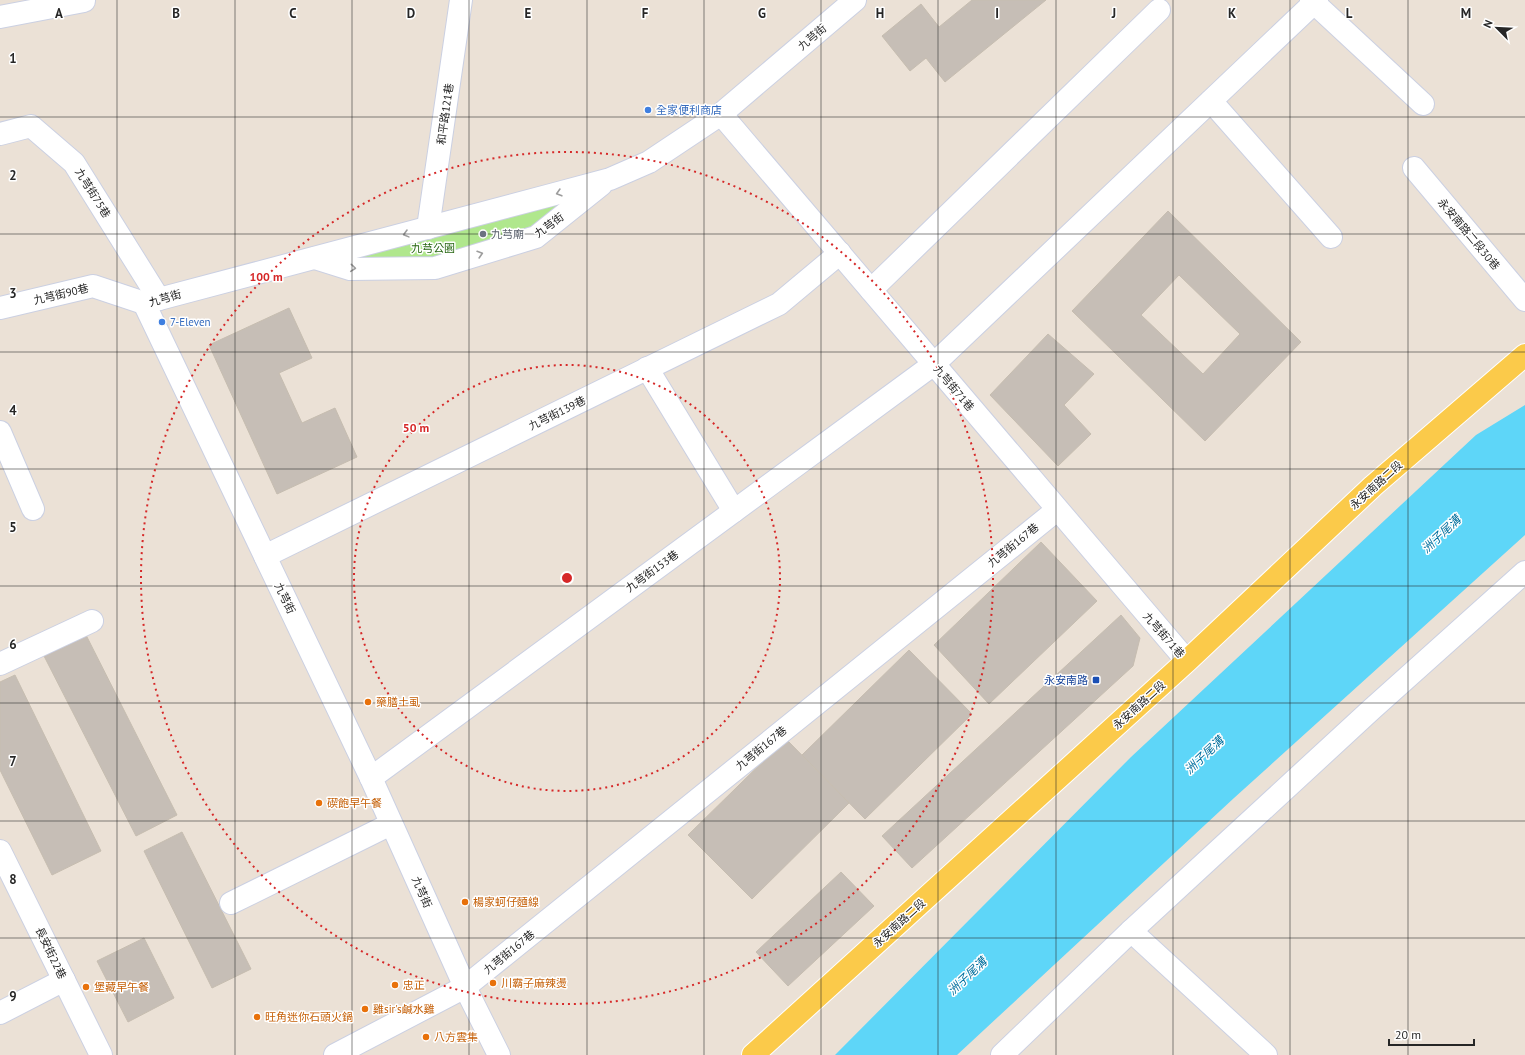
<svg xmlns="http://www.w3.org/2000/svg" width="1525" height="1055" viewBox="0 0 1525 1055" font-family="'PT Sans','Noto Sans TC',sans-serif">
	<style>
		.green { fill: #b0e78d }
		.water { fill: #5ed6f8 }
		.building { fill: #c6beb6; stroke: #c6bdb0; fill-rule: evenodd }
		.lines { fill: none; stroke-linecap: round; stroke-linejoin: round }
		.minor-casing { stroke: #cbd0e2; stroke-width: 24 }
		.major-casing { stroke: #fff; stroke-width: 24 }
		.minor { stroke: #fff; stroke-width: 22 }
		.major { stroke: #fbca4a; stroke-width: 22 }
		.oneway { stroke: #9d9d9d }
		.grid { fill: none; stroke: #262626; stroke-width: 1; stroke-opacity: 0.55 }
		.ring { fill: none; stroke: #d62828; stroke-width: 2; stroke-dasharray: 2 4 }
		.shop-dot { fill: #3f7fe0; stroke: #fff; stroke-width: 1.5 }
		.worship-dot { fill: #6b7280; stroke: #fff; stroke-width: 1.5 }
		.transit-dot { fill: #1a4fb4; stroke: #fff; stroke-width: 1.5 }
		.food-dot { fill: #e8710a; stroke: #fff; stroke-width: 1.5 }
		.labels { text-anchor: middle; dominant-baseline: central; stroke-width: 3; stroke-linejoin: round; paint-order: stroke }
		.street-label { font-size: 11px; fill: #262626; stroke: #fff }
		.shop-label { font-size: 11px; fill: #366cbe; stroke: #fff; text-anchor: start }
		.worship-label { font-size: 11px; fill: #5b616d; stroke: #fff; text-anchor: start }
		.park-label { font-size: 11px; fill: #286713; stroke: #fff }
		.transit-label { font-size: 11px; fill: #164399; stroke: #fff; text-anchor: end }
		.food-label { font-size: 11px; fill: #c56008; stroke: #fff; text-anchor: start }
		.water-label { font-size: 12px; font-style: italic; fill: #03709e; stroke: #fff }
		.grid-label { font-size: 13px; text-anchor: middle; font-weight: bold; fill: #262626; stroke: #fff; stroke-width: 3; stroke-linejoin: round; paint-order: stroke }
		.centre { fill: #d62828; stroke: #fff; stroke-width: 2 }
		.ring-label { font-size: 12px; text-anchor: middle; font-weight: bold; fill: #d62828; stroke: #fff; stroke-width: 3; stroke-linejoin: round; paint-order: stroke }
	</style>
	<rect width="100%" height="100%" fill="#ebe1d6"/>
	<polygon class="green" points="601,186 536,237 435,268 323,256"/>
	<polygon class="water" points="1525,405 1525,535 1234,798 957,1055 835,1055 1131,757 1476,435"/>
	<g class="building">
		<polygon points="972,0 1046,0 945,82 926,58 910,71 882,36 921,4 939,27"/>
		<path d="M1168 211 1301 342 1205 441 1072 311ZM1179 275 1240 334 1203 374 1141 315Z"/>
		<polygon points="289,308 312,358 279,373 302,423 335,408 357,457 277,494 209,345"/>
		<polygon points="1048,334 1094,374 1064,405 1091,434 1058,466 990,395"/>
		<polygon points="1041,542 1097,601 989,704 934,645"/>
		<polygon points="1121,615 1140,638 1133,666 912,868 882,836"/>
		<polygon points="86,635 177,815 136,836 44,656"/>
		<polygon points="909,650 972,714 865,819 802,755"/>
		<polygon points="15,675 101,851 52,875 0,770 0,682"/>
		<polygon points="786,739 849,803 752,899 688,835"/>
		<polygon points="182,832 251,969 212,988 144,851"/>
		<polygon points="841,872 874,906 788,986 756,952"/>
		<polygon points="144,938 174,998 128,1022 97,961"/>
	</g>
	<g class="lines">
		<g class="minor-casing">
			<g id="minor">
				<polyline points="1311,0 1423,104"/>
				<polyline points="0,17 84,1 84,0"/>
				<polyline points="1211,101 1331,237"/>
				<polyline points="721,114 1187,661"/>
				<polyline points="0,134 31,126 74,163 159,299"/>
				<polyline points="1414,168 1525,300"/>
				<polyline points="428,228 461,0"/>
				<polyline points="315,258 350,269 435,268 536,237 601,185"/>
				<polyline points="871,290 1159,10"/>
				<polyline points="144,303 371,778 465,987 499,1055"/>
				<polyline points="144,303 551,195 610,179 649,162 721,114 855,0"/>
				<polyline points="0,308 93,286 144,303"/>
				<polyline points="647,368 734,511"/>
				<polyline points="0,432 33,509"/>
				<polyline points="265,556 779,304 840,253"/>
				<polyline points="0,664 92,621"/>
				<polyline points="371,778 934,364 1317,0"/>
				<polyline points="0,851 101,1055"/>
				<polyline points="231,903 391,824"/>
				<polyline points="1131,931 1266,1055"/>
				<polyline points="0,1013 64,980"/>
				<polyline points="335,1055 465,987 1057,510"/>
				<polyline points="1002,1055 1131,931 1372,709 1525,572"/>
			</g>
		</g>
		<g class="major-casing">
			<polyline id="major" points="753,1055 1187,661 1373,486 1525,355"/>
		</g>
		<use href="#minor" class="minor"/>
		<use href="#major" class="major"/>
	</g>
	<defs><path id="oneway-chevron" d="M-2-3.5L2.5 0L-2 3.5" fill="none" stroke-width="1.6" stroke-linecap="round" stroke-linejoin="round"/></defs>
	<g class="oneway">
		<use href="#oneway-chevron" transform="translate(559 193) rotate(164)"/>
		<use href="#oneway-chevron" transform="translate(406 234) rotate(165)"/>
		<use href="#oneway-chevron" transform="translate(480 254) rotate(-17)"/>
		<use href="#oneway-chevron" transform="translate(353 268) rotate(5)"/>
	</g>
	<path class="grid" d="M117 0V1055M235 0V1055M352 0V1055M469 0V1055M587 0V1055M704 0V1055M821 0V1055M938 0V1055M1056 0V1055M1173 0V1055M1290 0V1055M1408 0V1055M0 117H1525M0 234H1525M0 352H1525M0 469H1525M0 586H1525M0 703H1525M0 821H1525M0 938H1525"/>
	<g class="ring">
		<circle cx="567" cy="578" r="213"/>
		<circle cx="567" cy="578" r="426"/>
	</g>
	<g class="shop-dot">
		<circle cx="648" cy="110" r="4"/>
		<circle cx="162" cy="322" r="4"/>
	</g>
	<circle class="worship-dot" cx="483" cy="234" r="4"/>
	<rect class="transit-dot" x="1092" y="676" width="8" height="8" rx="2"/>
	<g class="food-dot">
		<circle cx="368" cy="702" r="4"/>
		<circle cx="319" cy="803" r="4"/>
		<circle cx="465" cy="902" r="4"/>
		<circle cx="493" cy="983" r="4"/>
		<circle cx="395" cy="985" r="4"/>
		<circle cx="86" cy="987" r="4"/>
		<circle cx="365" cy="1009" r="4"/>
		<circle cx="257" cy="1017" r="4"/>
		<circle cx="426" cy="1037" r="4"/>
	</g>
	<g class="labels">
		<g class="street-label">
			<text transform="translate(812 37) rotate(-40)">九芎街</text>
			<text transform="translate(445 114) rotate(-82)">和平路121巷</text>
			<text transform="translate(93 193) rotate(58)">九芎街75巷</text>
			<text transform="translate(549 225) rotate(-36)">九芎街</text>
			<text transform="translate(1469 234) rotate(50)">永安南路二段30巷</text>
			<text transform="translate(61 294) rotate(-13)">九芎街90巷</text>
			<text transform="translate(165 298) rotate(-16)">九芎街</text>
			<text transform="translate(954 388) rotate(50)">九芎街71巷</text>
			<text transform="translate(557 413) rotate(-26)">九芎街139巷</text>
			<text transform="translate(1376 485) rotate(-42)">永安南路二段</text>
			<text transform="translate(1013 545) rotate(-39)">九芎街167巷</text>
			<text transform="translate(652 571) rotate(-36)">九芎街153巷</text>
			<text transform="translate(285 598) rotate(64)">九芎街</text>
			<text transform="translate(1164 635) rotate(49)">九芎街71巷</text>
			<text transform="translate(1139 705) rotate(-42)">永安南路二段</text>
			<text transform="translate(761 748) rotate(-39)">九芎街167巷</text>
			<text transform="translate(422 892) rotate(66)">九芎街</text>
			<text transform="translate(899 923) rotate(-42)">永安南路二段</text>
			<text transform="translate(509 952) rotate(-39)">九芎街167巷</text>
			<text transform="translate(51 953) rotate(64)">長安街22巷</text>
		</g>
		<g class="shop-label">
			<text x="656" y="110">全家便利商店</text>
			<text x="170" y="322">7-Eleven</text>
		</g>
		<g class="worship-label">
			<text x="491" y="234">九芎廟</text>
		</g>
		<g class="park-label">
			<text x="433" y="248">九芎公園</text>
		</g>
		<g class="transit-label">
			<text x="1088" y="680">永安南路</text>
		</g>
		<g class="food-label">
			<text x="376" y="702">藥膳土虱</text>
			<text x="327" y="803">碶飽早午餐</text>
			<text x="473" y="902">楊家蚵仔麵線</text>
			<text x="501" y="983">川霸子麻辣燙</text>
			<text x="403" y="985">忠正</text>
			<text x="94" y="987">堡藏早午餐</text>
			<text x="373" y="1009">雞sir's鹹水雞</text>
			<text x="265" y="1017">旺角迷你石頭火鍋</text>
			<text x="434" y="1037">八方雲集</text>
		</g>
		<g class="water-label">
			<text transform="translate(1441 534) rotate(-43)">洲子尾溝</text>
			<text transform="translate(1204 755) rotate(-43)">洲子尾溝</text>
			<text transform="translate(967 976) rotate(-43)">洲子尾溝</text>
		</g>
	</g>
	<g class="grid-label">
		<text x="59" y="18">A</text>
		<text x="176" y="18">B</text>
		<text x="293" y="18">C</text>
		<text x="411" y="18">D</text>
		<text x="528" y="18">E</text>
		<text x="645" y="18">F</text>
		<text x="762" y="18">G</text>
		<text x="880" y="18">H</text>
		<text x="997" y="18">I</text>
		<text x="1114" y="18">J</text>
		<text x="1232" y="18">K</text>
		<text x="1349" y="18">L</text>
		<text x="1466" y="18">M</text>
		<text x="13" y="63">1</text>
		<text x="13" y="180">2</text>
		<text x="13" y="298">3</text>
		<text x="13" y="415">4</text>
		<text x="13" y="532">5</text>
		<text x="13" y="649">6</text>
		<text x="13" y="766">7</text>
		<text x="13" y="884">8</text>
		<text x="13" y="1001">9</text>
	</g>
	<circle cx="567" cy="578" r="6" class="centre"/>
	<g class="ring-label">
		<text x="266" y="281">100 m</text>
		<text x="416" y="432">50 m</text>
	</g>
	<g transform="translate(1497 28) rotate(294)" stroke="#ffffff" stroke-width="3" paint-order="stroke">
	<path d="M0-3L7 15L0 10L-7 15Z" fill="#262626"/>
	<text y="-6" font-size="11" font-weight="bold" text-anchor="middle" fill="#262626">N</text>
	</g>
	<path d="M1389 1039v6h85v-6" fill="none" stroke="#262626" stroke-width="2"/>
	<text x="1395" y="1039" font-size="12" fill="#262626" stroke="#ffffff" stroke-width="3" paint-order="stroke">20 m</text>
</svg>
